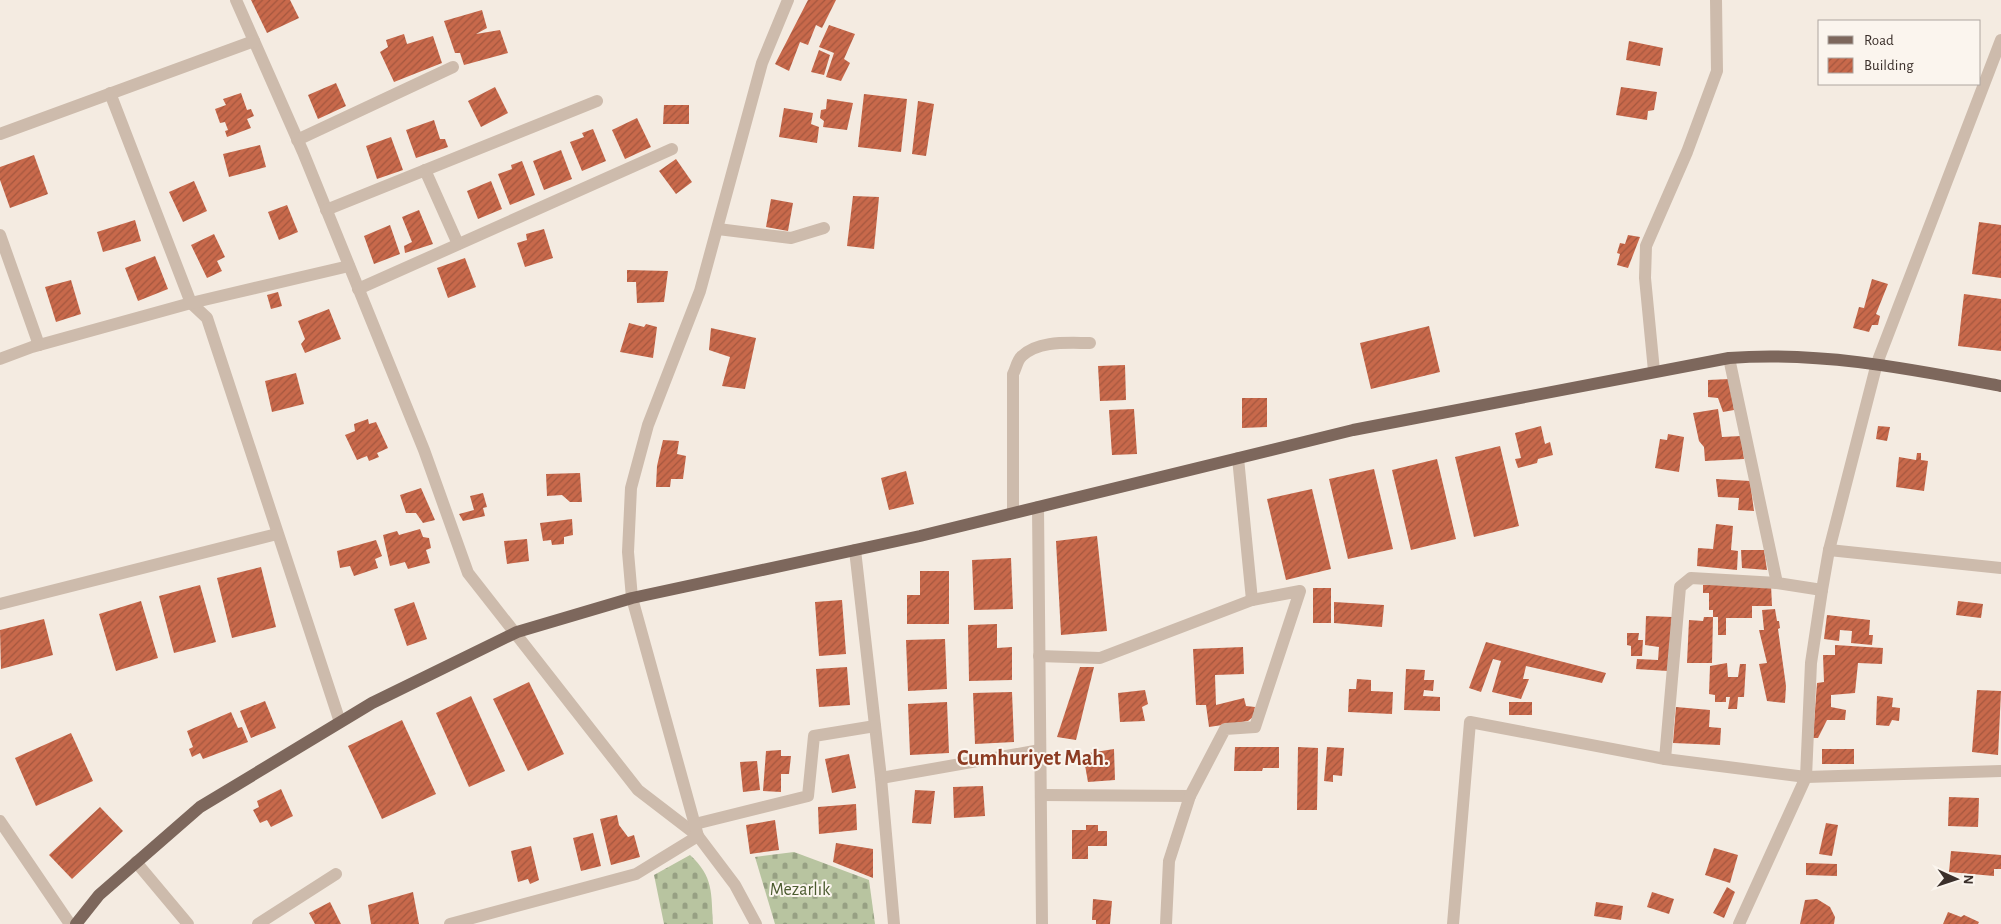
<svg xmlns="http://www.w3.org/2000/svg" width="2001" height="924" viewBox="0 0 2001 924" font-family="'Alegreya Sans',sans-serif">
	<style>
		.cemetery { fill: url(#cemetery-stones) }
		.building { fill: url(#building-hatch) }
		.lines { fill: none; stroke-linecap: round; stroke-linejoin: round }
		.minor { stroke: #cdbbac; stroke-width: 12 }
		.major { stroke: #7d675c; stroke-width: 12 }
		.labels { text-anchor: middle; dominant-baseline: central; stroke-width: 4; stroke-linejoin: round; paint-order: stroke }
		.park-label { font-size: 18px; fill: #4a5a2e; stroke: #fbf5ee }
		.district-label { font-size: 22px; font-weight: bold; fill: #8c3b22; stroke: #fbf5ee }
	</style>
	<defs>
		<pattern id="cemetery-stones" width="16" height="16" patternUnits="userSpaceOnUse" patternTransform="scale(1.25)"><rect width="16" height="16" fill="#b8c4a0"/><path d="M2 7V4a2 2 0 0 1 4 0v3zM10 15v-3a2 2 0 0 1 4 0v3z" fill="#97a083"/></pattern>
		<pattern id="building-hatch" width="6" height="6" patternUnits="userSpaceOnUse" patternTransform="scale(1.25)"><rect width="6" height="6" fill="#c8694b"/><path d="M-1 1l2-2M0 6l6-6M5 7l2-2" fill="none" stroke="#a4573f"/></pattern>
	</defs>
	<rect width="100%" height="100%" fill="#f4ebe1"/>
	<g class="cemetery">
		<polygon points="794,852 869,880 875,924 775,924 755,857"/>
		<path d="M690 855C714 877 711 893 713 924H664L654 875Z"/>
	</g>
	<g class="building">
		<polygon points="251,0 290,0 299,18 267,33"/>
		<polygon points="808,0 836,0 822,28 816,25 808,45 800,42 789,71 775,64"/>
		<polygon points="482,10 487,28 476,34 500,30 508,53 464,65 460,53 455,53 444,21"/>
		<polygon points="829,25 855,34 844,59 850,63 841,81 826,77 834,53 819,47"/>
		<polygon points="404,34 407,44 433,36 442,63 394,82 380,52 388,47 386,40"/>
		<polygon points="1629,41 1663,48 1660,66 1626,60"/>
		<polygon points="819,50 830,55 824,75 811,72"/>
		<polygon points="336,83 346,106 318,119 308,95"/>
		<polygon points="495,87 508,113 481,127 468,101"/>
		<polygon points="1621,87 1657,92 1654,110 1648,111 1647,120 1616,115"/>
		<polygon points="241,93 247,110 251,109 254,116 247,119 251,128 227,137 225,131 228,130 225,122 220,123 215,109 226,105 223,99"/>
		<polygon points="864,94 907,99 901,152 858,147"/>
		<polygon points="827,99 853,103 847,130 823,127 824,121 820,118 821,110 826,109"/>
		<polygon points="918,101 934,104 926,156 912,154"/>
		<polygon points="664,105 689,105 689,124 663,124"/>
		<polygon points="784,108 813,113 811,124 819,127 817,143 779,137"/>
		<polygon points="637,118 651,147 625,159 612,130"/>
		<polygon points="434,120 440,139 445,139 448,147 416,158 406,130"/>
		<polygon points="593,129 606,161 582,171 570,142 584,137 582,133"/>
		<polygon points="391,137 403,170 377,179 366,146"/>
		<polygon points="260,145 266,167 229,177 223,154"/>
		<polygon points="561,150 572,179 544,190 533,161"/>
		<polygon points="34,155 48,194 10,208 0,180 0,167"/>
		<polygon points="676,159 692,182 676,194 659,171"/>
		<polygon points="522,161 535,195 510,205 498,174 512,169 511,165"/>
		<polygon points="194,181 207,211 183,222 169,192"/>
		<polygon points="491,181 502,209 478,219 467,191"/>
		<polygon points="853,196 879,197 874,249 847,246"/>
		<polygon points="771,199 793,203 788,231 766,227"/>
		<polygon points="287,205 298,232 279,240 268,212"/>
		<polygon points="419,210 433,244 405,253 404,246 412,242 402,217"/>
		<polygon points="135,220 141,241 103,252 97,232"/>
		<polygon points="1979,222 2001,225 2001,278 1972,274"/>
		<polygon points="390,225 400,254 374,264 364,236"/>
		<polygon points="544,229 553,258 525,267 517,243 527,240 526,234"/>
		<polygon points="214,234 225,257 217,261 222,271 207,278 191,245"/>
		<polygon points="1628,235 1640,237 1628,268 1617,265 1620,254 1617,253 1620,243 1625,244"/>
		<polygon points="155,256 168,289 138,301 125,268"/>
		<polygon points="465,258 476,287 448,298 437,268"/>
		<polygon points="627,270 668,271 664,302 637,303 636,282 627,282"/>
		<polygon points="1872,279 1888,284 1876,314 1880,316 1878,325 1872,325 1869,332 1853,328 1859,307 1864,308"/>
		<polygon points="71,280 81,314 56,322 45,287"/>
		<polygon points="278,292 282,306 271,309 267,295"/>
		<polygon points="1964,294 2001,299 2001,351 1958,346"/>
		<polygon points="329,309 341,339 305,353 301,344 305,339 298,321"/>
		<polygon points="629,323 644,327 646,324 657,327 653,358 620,352"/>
		<polygon points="1429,326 1440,372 1371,389 1360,343"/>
		<polygon points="711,328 756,338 745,389 722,386 730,357 709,350"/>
		<polygon points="1125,365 1126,400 1100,401 1098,366"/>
		<polygon points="296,373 304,404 272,412 265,381"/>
		<polygon points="1730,379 1734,410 1723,412 1718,398 1708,397 1708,380"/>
		<polygon points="1242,398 1267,398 1267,427 1242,428"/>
		<polygon points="1134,409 1137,454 1112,455 1109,410"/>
		<polygon points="1718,409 1722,437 1741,436 1744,459 1705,461 1704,447 1699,441 1693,413"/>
		<polygon points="368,419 369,424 376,422 388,448 377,453 379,457 369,461 367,456 357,460 345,435 355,431 354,424"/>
		<polygon points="1541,426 1545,444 1550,442 1553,455 1538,459 1537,463 1518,468 1515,459 1521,458 1515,433"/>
		<polygon points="1878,426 1890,427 1887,441 1876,439"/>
		<polygon points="1668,434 1684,437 1679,472 1655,468 1660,439 1667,440"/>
		<polygon points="663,440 679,441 677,454 686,456 683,479 671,479 670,487 656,487 657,466"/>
		<polygon points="1500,446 1519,526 1474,537 1455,457"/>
		<polygon points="1917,453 1921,453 1921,460 1928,461 1924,491 1896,487 1899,457 1916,460"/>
		<polygon points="1437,459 1456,539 1411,550 1392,470"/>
		<polygon points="1374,469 1393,549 1348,559 1329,479"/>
		<polygon points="906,471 914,504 889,510 881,478"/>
		<polygon points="580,473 582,502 570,502 562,495 547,496 546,474"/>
		<polygon points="1716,479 1750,481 1754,511 1738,510 1739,498 1718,497"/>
		<polygon points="421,488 435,520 423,523 416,513 406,513 400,495"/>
		<polygon points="1312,489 1331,569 1286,580 1267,499"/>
		<polygon points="483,493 487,507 483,508 485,516 463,521 459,514 474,510 470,496"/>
		<polygon points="572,519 573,535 564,537 564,544 552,545 551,540 543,541 540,523"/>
		<polygon points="1716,524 1733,526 1731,550 1738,551 1737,570 1697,566 1698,548 1713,549"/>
		<polygon points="420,529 423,537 429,538 431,548 426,550 430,563 408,569 405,562 390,566 383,535 397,531 399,535"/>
		<polygon points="1097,536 1107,631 1061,635 1056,541"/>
		<polygon points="527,539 529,561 507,564 504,541"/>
		<polygon points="376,540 382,556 375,559 378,568 354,576 350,566 340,568 337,551"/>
		<polygon points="1741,550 1764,550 1767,570 1742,568"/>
		<polygon points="1011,558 1013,609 974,610 972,560"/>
		<polygon points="261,567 276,627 232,638 217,578"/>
		<polygon points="920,571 949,571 949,624 907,624 907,595 920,595"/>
		<polygon points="200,585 216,642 174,653 159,596"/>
		<polygon points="1703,585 1771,585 1772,606 1752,606 1752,618 1726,618 1726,635 1718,635 1718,617 1713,617 1713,610 1709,610 1709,593 1703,593"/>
		<rect x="1313" y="588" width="18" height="35"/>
		<polygon points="842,600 846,654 819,656 815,602"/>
		<polygon points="141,601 158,658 116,671 99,614"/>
		<polygon points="1958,601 1983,604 1981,618 1956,615"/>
		<polygon points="414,602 427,639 407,646 394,609"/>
		<polygon points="1334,602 1384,605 1382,627 1334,623"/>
		<polygon points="1775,609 1777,621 1779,621 1780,628 1778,629 1786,686 1785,703 1767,701 1759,664 1767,663 1759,630 1764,630 1762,610"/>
		<polygon points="1827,615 1870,620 1869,635 1873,635 1872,645 1851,643 1852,631 1840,630 1839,641 1824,639"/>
		<polygon points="1646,616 1672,617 1668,671 1636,669 1637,659 1658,660 1659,647 1645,645"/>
		<polygon points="1704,617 1713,617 1712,663 1687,663 1689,620 1703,621"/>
		<polygon points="44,619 53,655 1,669 0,630"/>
		<polygon points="997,624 997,648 1012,647 1012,680 969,681 968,625"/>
		<polygon points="1627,633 1639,633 1638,640 1643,640 1642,656 1631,656 1631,646 1627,645"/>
		<polygon points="945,639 947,689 908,691 906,640"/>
		<polygon points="1486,642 1606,673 1602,683 1526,666 1523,679 1529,679 1521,699 1492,692 1501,661 1493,659 1481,692 1469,688"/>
		<polygon points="1835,645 1883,648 1882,664 1858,663 1855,693 1831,695 1831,707 1846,710 1845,720 1827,720 1818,738 1813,738 1817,683 1824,682 1823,655 1835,655"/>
		<polygon points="1243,647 1244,674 1215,675 1216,705 1244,698 1246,706 1255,707 1253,717 1248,721 1209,727 1206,705 1196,705 1193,649"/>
		<polygon points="1727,663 1728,677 1738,677 1740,664 1746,664 1744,697 1738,697 1737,709 1728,709 1730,697 1726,697 1726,702 1715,702 1715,695 1709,694 1710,666"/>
		<polygon points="847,667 850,705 819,707 816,669"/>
		<polygon points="1080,667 1094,667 1076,740 1057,737"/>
		<polygon points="1406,669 1425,670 1424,680 1434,680 1433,691 1424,690 1423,696 1440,697 1440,711 1404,710"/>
		<polygon points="1357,679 1371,680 1371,691 1393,692 1392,714 1348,712 1349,689 1356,689"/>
		<polygon points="529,682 564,754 528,771 493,699"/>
		<polygon points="1145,690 1148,704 1142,707 1145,721 1120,722 1118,693"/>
		<polygon points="1977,690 2001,691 1998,755 1972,752"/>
		<polygon points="1012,692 1014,742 975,744 973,693"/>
		<polygon points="471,696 505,771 469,787 436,713"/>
		<polygon points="1877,696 1893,698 1892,707 1900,708 1899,721 1892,720 1889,726 1876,725"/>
		<polygon points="265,701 276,728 251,738 240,711"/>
		<polygon points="947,702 949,753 910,755 908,704"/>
		<rect x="1509" y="702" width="23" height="13"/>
		<polygon points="1676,707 1710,710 1709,727 1721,728 1720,745 1673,743"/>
		<polygon points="231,712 238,728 242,727 248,742 203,759 200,753 192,757 189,749 193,747 187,731"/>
		<polygon points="402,720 436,794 382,819 348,746"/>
		<polygon points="71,733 93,781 36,806 15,758"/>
		<polygon points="1235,747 1279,747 1279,768 1263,768 1262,771 1234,771"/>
		<polygon points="1298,747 1318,748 1317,810 1297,810"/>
		<polygon points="1327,747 1344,748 1342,776 1333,775 1333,782 1324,781"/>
		<polygon points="1114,749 1115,780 1088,782 1083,754"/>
		<rect x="1822" y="749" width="32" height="15"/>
		<polygon points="781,750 781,756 791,756 789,774 781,774 781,792 763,791 766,751"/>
		<polygon points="849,754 856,788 832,793 825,759"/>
		<polygon points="757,761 760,790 743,792 740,762"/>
		<polygon points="983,786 985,816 954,818 953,787"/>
		<polygon points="281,789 293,816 271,827 267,820 260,823 253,810 259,807 257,801"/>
		<polygon points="915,790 935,791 931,824 912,823"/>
		<polygon points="1949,797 1979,798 1978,827 1948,826"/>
		<polygon points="856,804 857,830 819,834 818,807"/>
		<polygon points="100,807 123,831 72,879 49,855"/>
		<polygon points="617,815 619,825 628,837 634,835 640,857 611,865 600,819"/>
		<polygon points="775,820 779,850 750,854 746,825"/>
		<polygon points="1826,823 1838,825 1832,856 1819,854"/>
		<polygon points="1086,825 1098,825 1098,831 1107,831 1107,846 1088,846 1088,859 1072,859 1072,830 1086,830"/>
		<polygon points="593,833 601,866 581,871 573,838"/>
		<polygon points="836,843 873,849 873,878 833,862"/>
		<polygon points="531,846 539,880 530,884 528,879 518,882 511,851"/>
		<polygon points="1714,848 1738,855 1730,883 1705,875"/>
		<polygon points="1951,851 2001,855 2001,869 1994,869 1994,876 1949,872"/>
		<polygon points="1806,863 1837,864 1837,876 1806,875"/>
		<polygon points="1727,887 1735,892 1724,918 1713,913"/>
		<polygon points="413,892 419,924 371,924 368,905"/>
		<polygon points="1652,892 1674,899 1669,914 1647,907"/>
		<polygon points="1093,899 1112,901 1110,924 1096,924 1096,920 1092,920"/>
		<polygon points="1817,899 1830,907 1835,917 1834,924 1800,924 1805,900"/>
		<polygon points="330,902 341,924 315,924 309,913"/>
		<polygon points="1596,902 1623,906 1621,920 1594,916"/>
		<polygon points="1948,912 1961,917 1964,915 1979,922 1978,924 1943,924"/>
	</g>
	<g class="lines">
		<g class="minor">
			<polyline points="236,0 303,152 424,450 468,573 638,790 698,836 735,885 756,924"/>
			<polyline points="110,93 191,303 207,318 340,722"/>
			<polyline points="0,134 254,41"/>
			<polyline points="297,140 453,67"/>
			<polyline points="425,170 458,244"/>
			<polyline points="326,210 597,101"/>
			<polyline points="718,229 791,238 824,228"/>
			<polyline points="0,235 39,345"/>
			<polyline points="358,289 672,149"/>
			<polyline points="1729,358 1777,583 1822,590"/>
			<polyline points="0,359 32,347 191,303 349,266"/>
			<polyline points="1654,371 1645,278 1646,246 1687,152 1717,71 1716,0"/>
			<polyline points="1238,458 1252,600"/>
			<polyline points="1038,507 1042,924"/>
			<path d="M1013 513V374C1016 369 1017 360 1022 356 1039 340 1068 343 1090 343"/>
			<polyline points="855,550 881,778 894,924"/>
			<polyline points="1829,550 2001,568"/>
			<polyline points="0,604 277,534"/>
			<polyline points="1039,656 1100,658 1252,600 1300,591 1255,727 1225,729 1190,796 1041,795"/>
			<polyline points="1665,759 1680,587 1691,578 1777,583"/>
			<polyline points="881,778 1040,750"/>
			<polyline points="0,821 70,924"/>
			<polyline points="695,824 808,796 814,736 875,726"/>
			<polyline points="136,862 188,924"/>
			<polyline points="258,924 336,874"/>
			<polyline points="450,924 636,874 698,836 632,598 628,552 631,488 648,425 700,291 762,63 788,0"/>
			<polyline points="1166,924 1169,861 1190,796"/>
			<polyline points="1453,924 1470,722 1665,759 1806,777 2001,771"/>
			<polyline points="1739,924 1806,777 1811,663 1822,590 1829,550 1877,363 2001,40"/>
		</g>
		<path class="major" d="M76 924 99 895 200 807 372 703 517 632 632 598 920 536 1353 430 1729 358C1821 351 1910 369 2001 386"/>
	</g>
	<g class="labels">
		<g class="park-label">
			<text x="800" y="890">Mezarlık</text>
		</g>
		<g class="district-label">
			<text x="1033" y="758">Cumhuriyet Mah.</text>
		</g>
	</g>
	<rect x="1818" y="20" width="162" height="65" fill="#fbf5ee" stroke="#aea6a0"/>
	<rect x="1828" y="36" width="25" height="8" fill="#7d675c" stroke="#aea6a0"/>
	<text x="1864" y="45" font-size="15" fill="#3b302b">Road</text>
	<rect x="1828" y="58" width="25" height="15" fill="url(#building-hatch)" stroke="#aea6a0"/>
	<text x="1864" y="70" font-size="15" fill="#3b302b">Building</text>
	<g transform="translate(1956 879) rotate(93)" stroke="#fbf5ee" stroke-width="4" paint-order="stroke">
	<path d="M0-4L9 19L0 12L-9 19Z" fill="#3b302b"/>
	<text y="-8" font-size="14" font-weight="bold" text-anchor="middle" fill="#3b302b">N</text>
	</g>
</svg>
